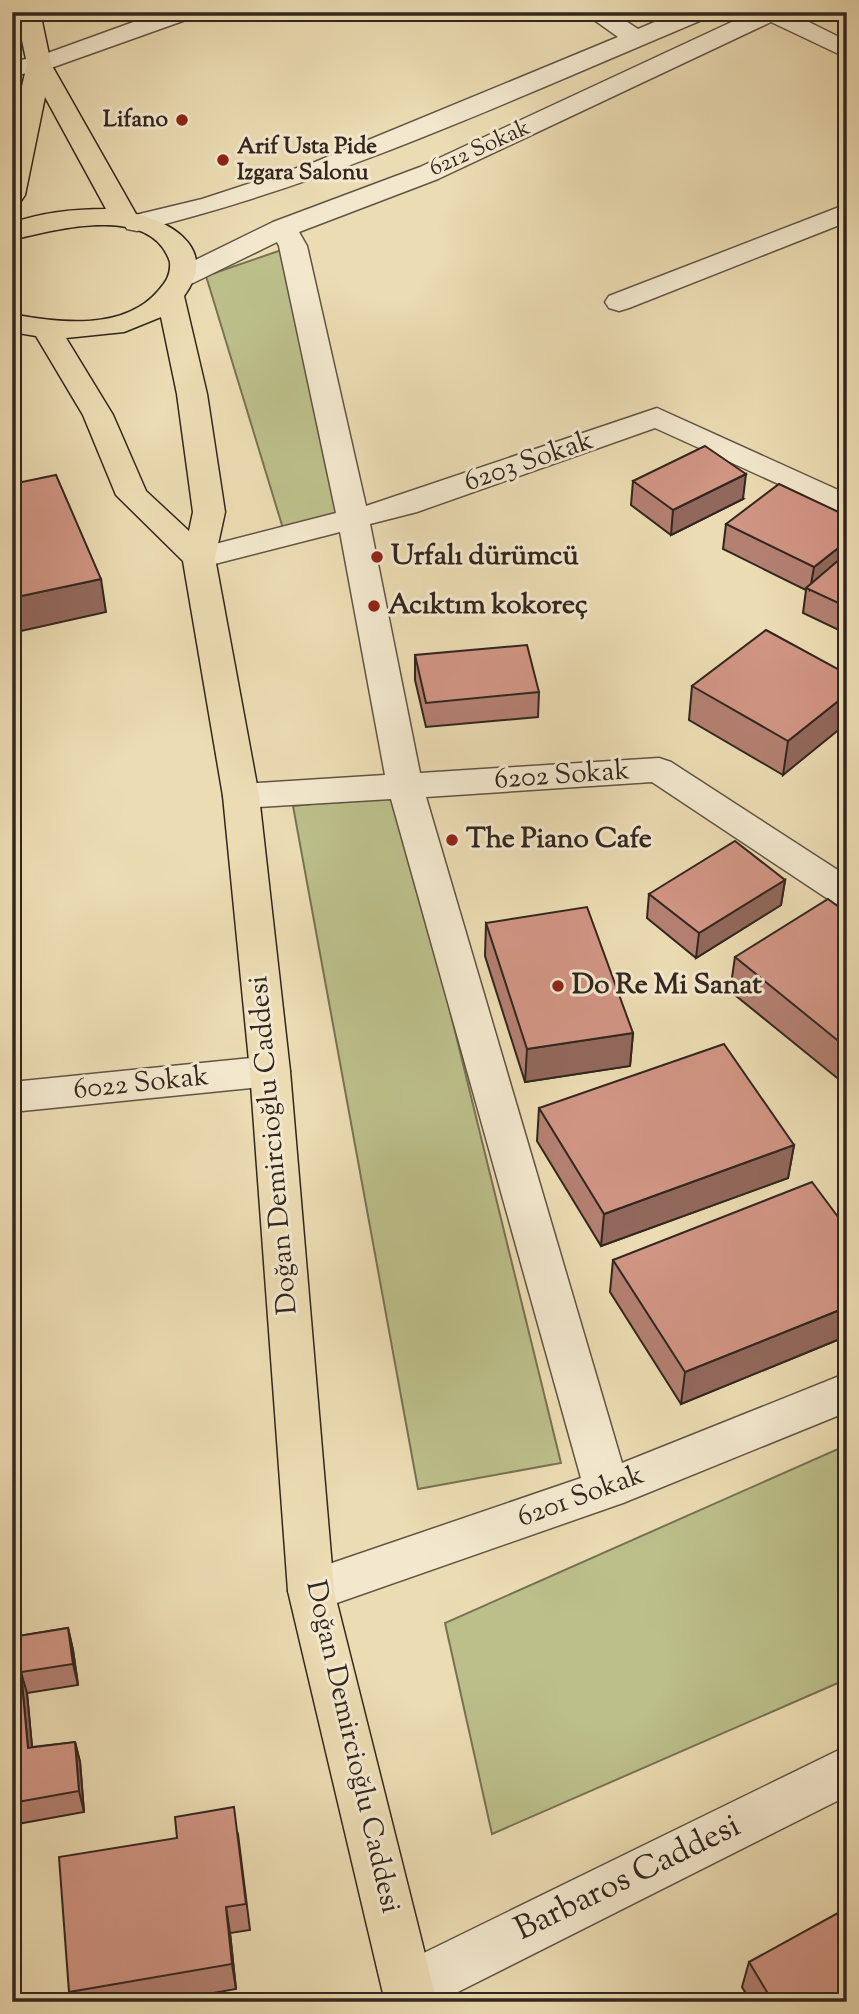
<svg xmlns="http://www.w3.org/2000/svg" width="859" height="2014" viewBox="0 0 859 2014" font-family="'Sorts Mill Goudy',serif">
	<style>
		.green { fill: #bcbf8a; stroke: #777254; stroke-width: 2 }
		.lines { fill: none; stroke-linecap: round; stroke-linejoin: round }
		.minor-casing { stroke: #605444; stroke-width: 3 }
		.major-casing { stroke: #32261f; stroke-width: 3 }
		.minor { fill: #f3e8ce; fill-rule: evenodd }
		.major { fill: #ecdcb3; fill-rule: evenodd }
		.wall { fill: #b48072; stroke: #32261f; stroke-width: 2 }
		.shaded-wall { fill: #92685c; stroke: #32261f; stroke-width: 2 }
		.building { fill: #d19584; stroke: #32261f; stroke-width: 2 }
		.poi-dot { fill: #8f2418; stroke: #f3e8ce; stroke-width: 2.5 }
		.labels { text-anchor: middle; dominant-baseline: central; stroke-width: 6; stroke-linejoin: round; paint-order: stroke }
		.far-poi-label { font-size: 23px; font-weight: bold; fill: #32261f; stroke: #f3e8ce; text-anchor: end }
		.far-street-label { font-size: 23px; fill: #32261f; stroke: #f3e8ce }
		.street-label { font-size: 28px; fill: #32261f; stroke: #f3e8ce }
		.poi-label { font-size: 28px; font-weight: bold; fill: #32261f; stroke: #f3e8ce; text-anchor: start }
		.near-street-label { font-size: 33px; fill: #32261f; stroke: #f3e8ce }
	</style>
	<rect width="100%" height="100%" fill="#ecdcb3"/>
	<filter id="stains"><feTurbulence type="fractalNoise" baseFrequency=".00286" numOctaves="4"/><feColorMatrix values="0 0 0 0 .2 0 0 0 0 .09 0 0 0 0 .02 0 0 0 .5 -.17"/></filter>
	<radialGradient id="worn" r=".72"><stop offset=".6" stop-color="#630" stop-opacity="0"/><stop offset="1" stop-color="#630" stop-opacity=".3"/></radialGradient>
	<g class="green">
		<polygon points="293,246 353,518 285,535 206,276"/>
		<polygon points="397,795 561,1463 418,1489 293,806"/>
		<polygon points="847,1445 847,1679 492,1834 445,1623"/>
	</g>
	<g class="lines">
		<g class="minor-casing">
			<g id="minor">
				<polygon points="161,12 197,12 194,17 48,69 12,76 12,61 34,58"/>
				<path d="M583 12H612L638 29 678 12H712L709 17C522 95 336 183 137 231L127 229 123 223 127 217 202 199 315 162 618 37Z"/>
				<polygon points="753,12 789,12 847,41 847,58 771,22 438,179 299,232 307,246 366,506 657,408 847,494 847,515 655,428 417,512 370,524 420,773 659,758 671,762 847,876 847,907 834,903 652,782 426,797 622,1463 847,1373 847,1412 623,1503 311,1612 294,1606 288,1591 294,1576 581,1478 391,799 241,808 228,805 223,796 228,787 241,784 385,775 340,532 199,568 188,565 183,558 188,551 336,513 279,246 277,242 193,283 183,285 173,283 169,277 173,271 273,222 420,167"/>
				<polygon points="847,204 847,222 629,308 619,311 609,308 605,302 609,296"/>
				<polygon points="270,1056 284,1060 290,1071 284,1082 270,1086 12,1112 12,1082"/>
				<polygon points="847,1746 847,1796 438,2002 389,2002 384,1988 391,1969"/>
			</g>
		</g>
		<g class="major-casing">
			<path id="major" d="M16 12H40L51 64 136 214C177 224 217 252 184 296L207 394 225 512 215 558 259 796 290 1071 334 1591 437 2002H385L288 1591 250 1071 223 796 183 561 116 495 83 415 36 336 12 332V314C58 323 124 331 158 291 166 282 171 275 170 262 151 203 54 230 12 240V223C43 212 74 209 106 209L45 97 25 195 21 201 12 203V131L27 64ZM161 317 177 394 193 512 189 531 146 491 113 415 66 338 124 332Z"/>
		</g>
		<use href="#minor" class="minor"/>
		<use href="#major" class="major"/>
	</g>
	<g class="wall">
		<polygon points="633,481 743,499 671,535 631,505"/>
		<polygon points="847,516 847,634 803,613 806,590 723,549 726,524"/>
		<polygon points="415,655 539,692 538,717 426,727 415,680"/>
		<polygon points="847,674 783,775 689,720 692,686"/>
		<polygon points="785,880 781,905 696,958 647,918 649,894"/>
		<polygon points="847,913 847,1086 730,991 735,957"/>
		<polygon points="486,923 633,1033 630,1066 525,1082 485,956"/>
		<polygon points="539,1108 794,1145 788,1178 601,1246 537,1141"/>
		<polygon points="847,1229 847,1336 681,1404 610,1292 613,1260"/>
		<polygon points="68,1628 73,1650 78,1685 27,1693 32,1747 75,1742 80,1762 84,1812 12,1825 12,1637"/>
		<polygon points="238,1834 250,1930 230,1933 236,1989 162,2002 72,2002 69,1992"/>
		<polygon points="749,1962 847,2002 751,2002 742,1987"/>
	</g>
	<g class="shaded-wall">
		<polygon points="746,474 743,499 671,535 673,510"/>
		<polygon points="847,541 847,562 810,590 814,567"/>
		<polygon points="101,579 106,612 12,633 12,598"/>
		<polygon points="847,694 847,723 783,775 788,741"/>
		<polygon points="785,880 781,905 696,958 699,933"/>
		<polygon points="633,1033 630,1066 525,1082 527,1049"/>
		<polygon points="794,1145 788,1178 601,1246 604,1214"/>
		<polygon points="847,1307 847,1336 681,1404 685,1372"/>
		<polygon points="68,1628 73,1650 78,1685 73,1664"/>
		<polygon points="21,1672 27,1693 34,1768 28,1748"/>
		<polygon points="75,1742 80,1762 84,1812 79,1791"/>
		<polygon points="226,1907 230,1933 236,1989 232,1964"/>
	</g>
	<g class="building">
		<polygon points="705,446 746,474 673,510 633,481"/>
		<polygon points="56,475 101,579 12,598 12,484"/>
		<polygon points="779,484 847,516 847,541 814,567 726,524"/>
		<polygon points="847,553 847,607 806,588"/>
		<polygon points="766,630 847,674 847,694 788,741 692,686"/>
		<polygon points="527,645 539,692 426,703 415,655"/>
		<polygon points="735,841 785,880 699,933 649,894"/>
		<polygon points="828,899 847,913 847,1048 735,957"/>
		<polygon points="587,907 633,1033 527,1049 486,923"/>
		<polygon points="724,1044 794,1145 604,1214 539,1108"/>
		<polygon points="812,1182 847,1229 847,1307 685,1372 613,1260"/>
		<polygon points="68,1628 73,1664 21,1672 28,1748 75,1742 79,1791 12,1803 12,1637"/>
		<polygon points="234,1807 246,1904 226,1907 232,1964 69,1992 59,1857 177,1838 175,1817"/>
		<polygon points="847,1908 847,2002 773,2002 749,1962"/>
	</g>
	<g class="poi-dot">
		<circle cx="182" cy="120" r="7"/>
		<circle cx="223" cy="160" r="7"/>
		<circle cx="377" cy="557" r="7"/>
		<circle cx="374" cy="606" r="7"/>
		<circle cx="452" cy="840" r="7"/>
		<circle cx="558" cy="986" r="7"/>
	</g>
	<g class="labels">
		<g class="far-poi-label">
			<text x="168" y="120">Lifano</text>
			<text x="237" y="147" text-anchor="start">Arif Usta Pide<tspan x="237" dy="26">Izgara Salonu</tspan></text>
		</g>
		<g class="far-street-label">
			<text transform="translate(480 149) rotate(-24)">6212 Sokak</text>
		</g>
		<g class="street-label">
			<text transform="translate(529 462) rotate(-19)">6203 Sokak</text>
			<text transform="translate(562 776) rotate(-4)">6202 Sokak</text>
			<text transform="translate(141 1084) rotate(-6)">6022 Sokak</text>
			<text transform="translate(274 1145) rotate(-95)">Doğan Demircioğlu Caddesi</text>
			<text transform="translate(581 1497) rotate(-20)">6201 Sokak</text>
			<text transform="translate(352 1747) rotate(77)">Doğan Demircioğlu Caddesi</text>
		</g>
		<g class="poi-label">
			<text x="391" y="557">Urfalı dürümcü</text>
			<text x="388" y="606">Acıktım kokoreç</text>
			<text x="466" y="840">The Piano Cafe</text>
			<text x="572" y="986">Do Re Mi Sanat</text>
		</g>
		<g class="near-street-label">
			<text transform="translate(628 1879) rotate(-26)">Barbaros Caddesi</text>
		</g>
	</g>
	<rect width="859" height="2014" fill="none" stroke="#ecdcb3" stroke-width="42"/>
	<rect x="14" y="14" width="831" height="1986" fill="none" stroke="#32261f" stroke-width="3.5"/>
	<rect x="21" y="21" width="817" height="1972" fill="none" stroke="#32261f" stroke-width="2"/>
	<rect width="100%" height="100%" filter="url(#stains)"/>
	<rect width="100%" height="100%" fill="url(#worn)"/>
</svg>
